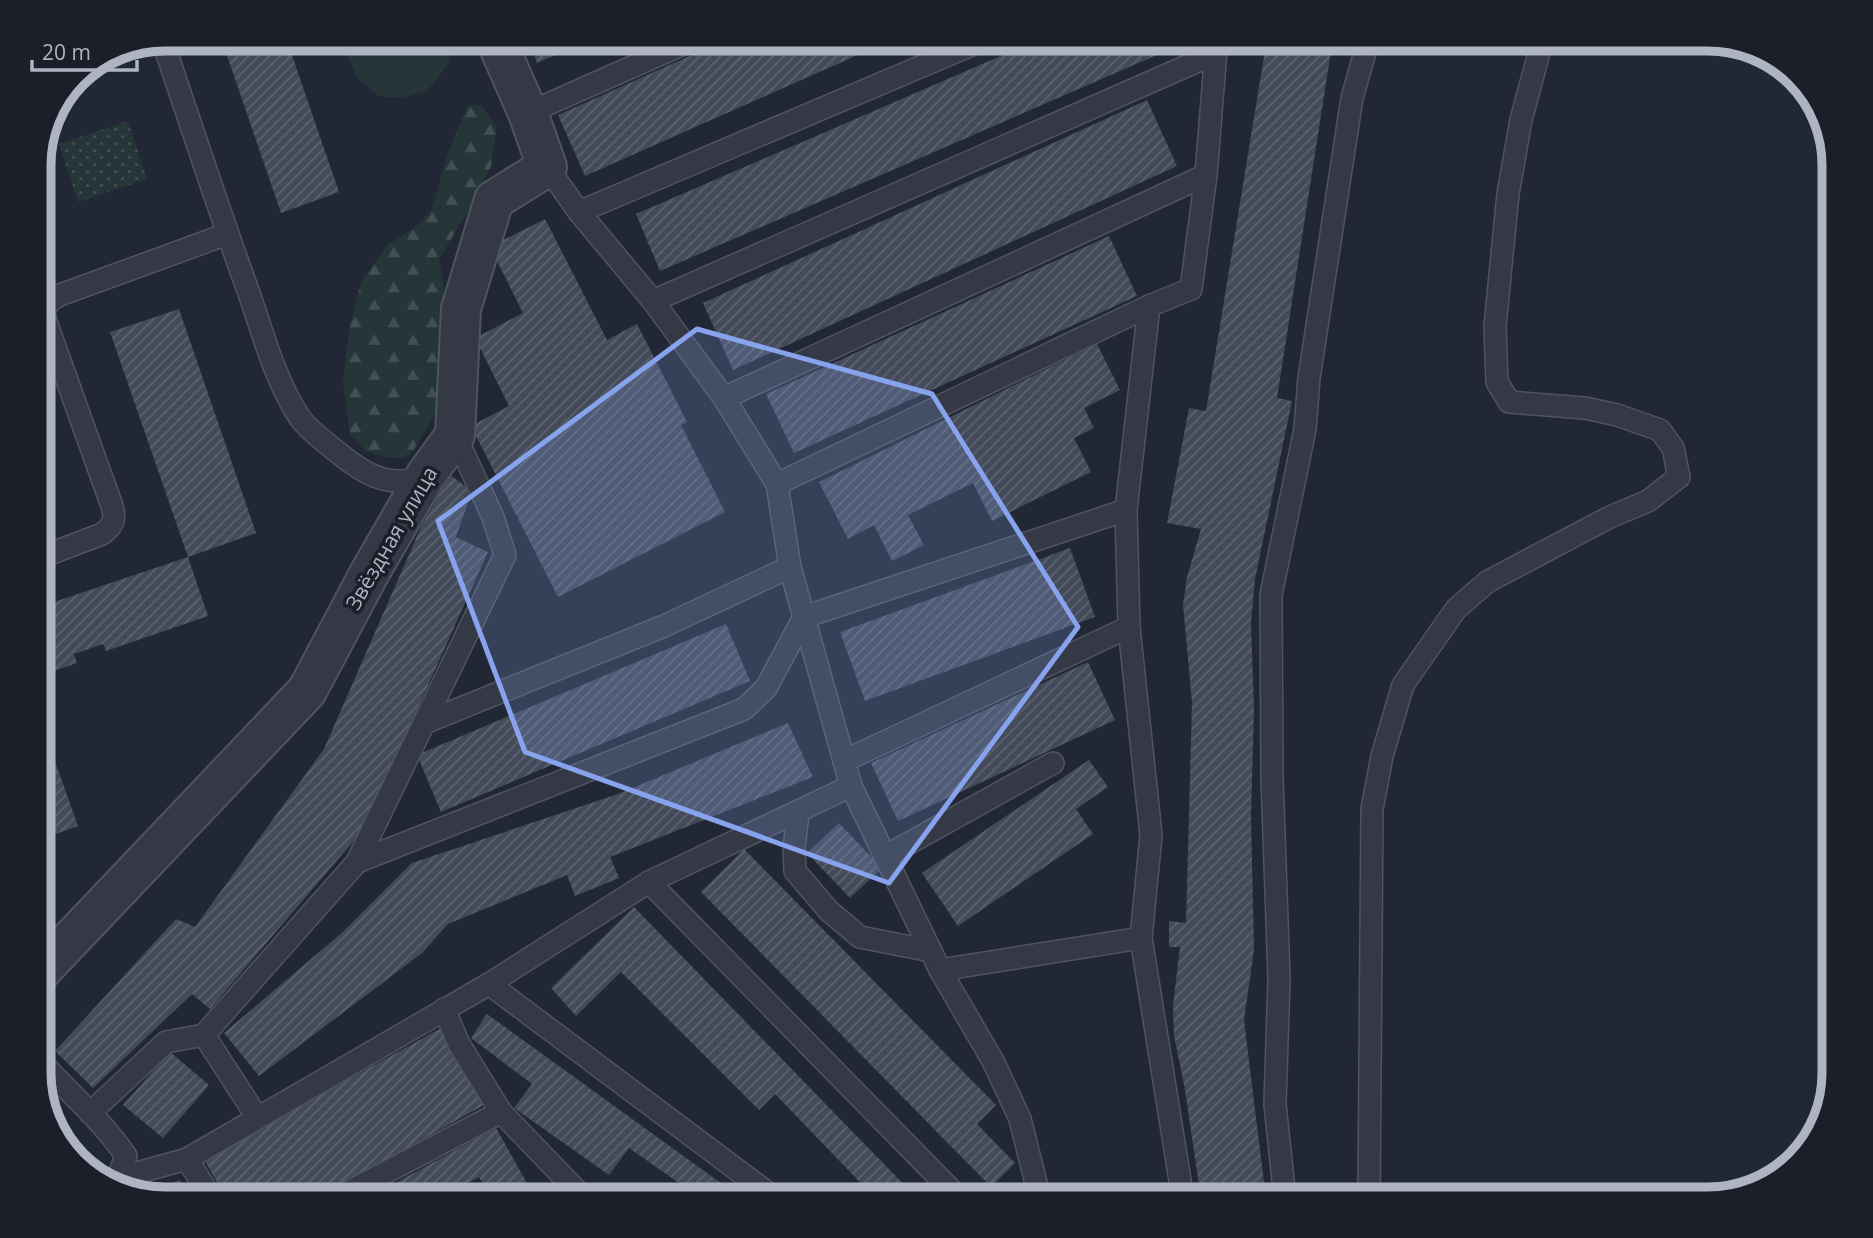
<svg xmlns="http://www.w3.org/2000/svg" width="1873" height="1238" viewBox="0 0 1873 1238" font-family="'Open Sans',sans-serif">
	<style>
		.grass { fill: #263538 }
		.forest { fill: url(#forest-firs) }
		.park { fill: url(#park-dots) }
		.building { fill: url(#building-hatch) }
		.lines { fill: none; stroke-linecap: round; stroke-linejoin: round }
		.lane-casing { stroke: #4f5460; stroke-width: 24 }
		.street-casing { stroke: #4f5460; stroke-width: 42 }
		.lane { stroke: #343945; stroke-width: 21 }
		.street { stroke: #343945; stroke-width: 38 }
		.marked { fill: #88a3ee; fill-opacity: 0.2; stroke: #88a3ee; stroke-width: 5; stroke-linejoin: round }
		.labels { text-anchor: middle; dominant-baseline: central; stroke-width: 7; stroke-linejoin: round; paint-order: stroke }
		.street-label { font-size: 21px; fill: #afb4c2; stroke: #1a1f29 }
		.rim { fill: none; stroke: #afb4c2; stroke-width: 9 }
	</style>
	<defs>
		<pattern id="forest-firs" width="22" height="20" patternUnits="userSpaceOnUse" patternTransform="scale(1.75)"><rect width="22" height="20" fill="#263538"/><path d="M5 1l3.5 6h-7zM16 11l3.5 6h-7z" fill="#435053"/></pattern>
		<pattern id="park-dots" width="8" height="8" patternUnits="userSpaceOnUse" patternTransform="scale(1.75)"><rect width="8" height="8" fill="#263538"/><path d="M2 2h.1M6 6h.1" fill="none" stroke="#435053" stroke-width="1.8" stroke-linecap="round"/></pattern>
		<pattern id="building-hatch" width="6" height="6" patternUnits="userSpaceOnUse" patternTransform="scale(1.75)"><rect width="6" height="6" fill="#434a59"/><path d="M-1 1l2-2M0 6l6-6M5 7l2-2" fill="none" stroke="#5c626f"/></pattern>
	</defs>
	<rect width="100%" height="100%" fill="#212734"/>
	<polygon class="grass" points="341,39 341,38 454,39 447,66 427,91 401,98 378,96 357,78"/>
	<polygon class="forest" points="468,105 481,105 497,126 491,166 473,203 439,259 443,282 449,353 447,380 433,418 413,451 404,458 384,457 366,451 350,435 343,384 350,324 361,282 388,244 415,228 432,209 448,152"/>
	<polygon class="park" points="128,121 147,179 78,202 59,144"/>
	<g class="building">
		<polygon points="221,38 286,38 339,192 281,213"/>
		<polygon points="528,38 594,38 537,63"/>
		<polygon points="730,38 896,38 585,176 558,115"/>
		<polygon points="1042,38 1196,38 660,271 636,214"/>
		<polygon points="1267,38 1333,38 1277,398 1292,401 1255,579 1251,623 1254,711 1251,815 1254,950 1244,1020 1266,1199 1201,1199 1185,1090 1174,1035 1173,1005 1180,947 1169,947 1169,921 1186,923 1192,702 1183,605 1187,577 1201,529 1167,523 1189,408 1206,411"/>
		<polygon points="1147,100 1177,166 733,370 703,303"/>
		<polygon points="545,219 607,340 637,324 687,422 681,425 725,512 558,597 471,426 509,406 475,338 523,313 490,247"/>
		<polygon points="1109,236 1137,296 794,453 766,394"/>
		<polygon points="179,309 256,533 188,557 110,332"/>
		<polygon points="1097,344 1120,390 1084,408 1094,428 1074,438 1091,472 992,521 973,483 908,515 924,545 892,561 874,525 848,539 819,482"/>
		<polygon points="450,475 472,491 456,537 488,552 363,830 210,1009 192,994 93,1088 55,1051 176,919 195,927 324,749 421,527"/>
		<polygon points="1070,548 1095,617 865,701 840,632"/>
		<polygon points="188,557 208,616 106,651 103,644 74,654 77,663 39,676 39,607"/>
		<polygon points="726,624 750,681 441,812 417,755"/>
		<polygon points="1088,662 1115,720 898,821 871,763"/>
		<polygon points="788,723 813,777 610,857 619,878 575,896 567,875 448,924 422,953 259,1076 224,1033 344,931 412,863 618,794"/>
		<polygon points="45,733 78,826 39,840 39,736"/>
		<polygon points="1089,760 1108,787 1076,809 1093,834 958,926 922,873"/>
		<polygon points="839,823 882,868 850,898 807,853"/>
		<polygon points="744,849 996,1105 977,1124 1015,1163 991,1187 701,892"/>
		<polygon points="634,907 918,1199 876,1199 775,1094 759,1110 621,972 576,1016 551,988"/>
		<polygon points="487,1014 743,1199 702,1199 629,1148 609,1175 514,1108 532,1084 471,1038"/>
		<polygon points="443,1027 486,1104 315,1199 226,1199 204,1159"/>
		<polygon points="170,1052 209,1085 163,1138 123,1105"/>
		<polygon points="496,1128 535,1197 530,1199 492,1199 479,1177 438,1199 366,1199"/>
		<polygon points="180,1180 189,1199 164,1200 144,1193"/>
	</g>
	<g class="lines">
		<g class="lane-casing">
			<g id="lane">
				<path d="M162 39C191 125 219 211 250 296 264 337 276 382 300 418 308 429 321 439 331 447 361 471 387 492 426 475"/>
				<polyline points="528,113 697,38"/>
				<polyline points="547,167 579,212 653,301 724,398 777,484 790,567 851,786 940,970 993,1061 1020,1119 1040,1199"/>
				<polyline points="579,212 988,38"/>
				<polyline points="653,301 1214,54"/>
				<polyline points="724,398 1206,175"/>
				<polyline points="777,484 1149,306"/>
				<path d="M39 558 102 534C113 526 116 519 112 506L45 319 44 309 51 300 60 295 227 234"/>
				<polyline points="424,723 664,626 790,567"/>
				<polyline points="844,761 1129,627"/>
				<polyline points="798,813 794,848 795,871 829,911 860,937 931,951"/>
				<polyline points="886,856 1053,763"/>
				<polyline points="357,862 744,709 766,688 804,617 1126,510"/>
				<polyline points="649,882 960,1199"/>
				<polyline points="940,970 1141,938"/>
				<polyline points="489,984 776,1199"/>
				<polyline points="444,1009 459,1044 501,1112 577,1191"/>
				<path d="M39 1060C68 1092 102 1120 126 1156L118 1178"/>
				<polyline points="90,1113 166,1042 204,1035"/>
				<polyline points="257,1117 204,1035 357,862 505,555 493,517 455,435"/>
				<polyline points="187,1159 212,1199"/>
				<polyline points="112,1184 118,1178 187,1159 489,984 649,882 851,786"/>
				<polyline points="335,1199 501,1112"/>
				<polyline points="1183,1199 1141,938 1151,835 1129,627 1126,510 1149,306 1191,289 1206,175 1217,38"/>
				<polyline points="1285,1199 1275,1104 1279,978 1272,777 1271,595 1305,429 1309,378 1352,98 1369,38"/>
				<polyline points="1369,1199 1372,809 1382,756 1403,685 1456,609 1487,582 1610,517 1648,501 1679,477 1673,448 1660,430 1617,415 1585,408 1509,402 1497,382 1495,326 1508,194 1521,120 1543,38"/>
			</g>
		</g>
		<g class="street-casing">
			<polyline id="street" points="39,973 307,691 369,574 426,475 455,435 461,309 494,200 547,167 528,113 495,38"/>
		</g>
		<use href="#lane" class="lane"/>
		<use href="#street" class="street"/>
	</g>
	<path class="marked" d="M697 329 932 394 1078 627 889 883 525 752 438 521Z"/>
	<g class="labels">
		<g class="street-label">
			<text transform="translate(391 538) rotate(-60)">Звёздная улица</text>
		</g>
	</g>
	<path d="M0 0H1873V1238H0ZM165 51H1708A114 114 0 0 1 1822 165V1073A114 114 0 0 1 1708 1187H165A114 114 0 0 1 51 1073V165A114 114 0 0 1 165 51Z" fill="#1a1f29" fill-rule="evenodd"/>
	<path class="rim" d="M165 51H1708A114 114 0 0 1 1822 165V1073A114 114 0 0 1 1708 1187H165A114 114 0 0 1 51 1073V165A114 114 0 0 1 165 51Z"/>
	<path d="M32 60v10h105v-10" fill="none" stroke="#afb4c2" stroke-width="3.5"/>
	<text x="42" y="60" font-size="21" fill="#afb4c2" stroke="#1a1f29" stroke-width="5" paint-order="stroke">20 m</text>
</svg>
